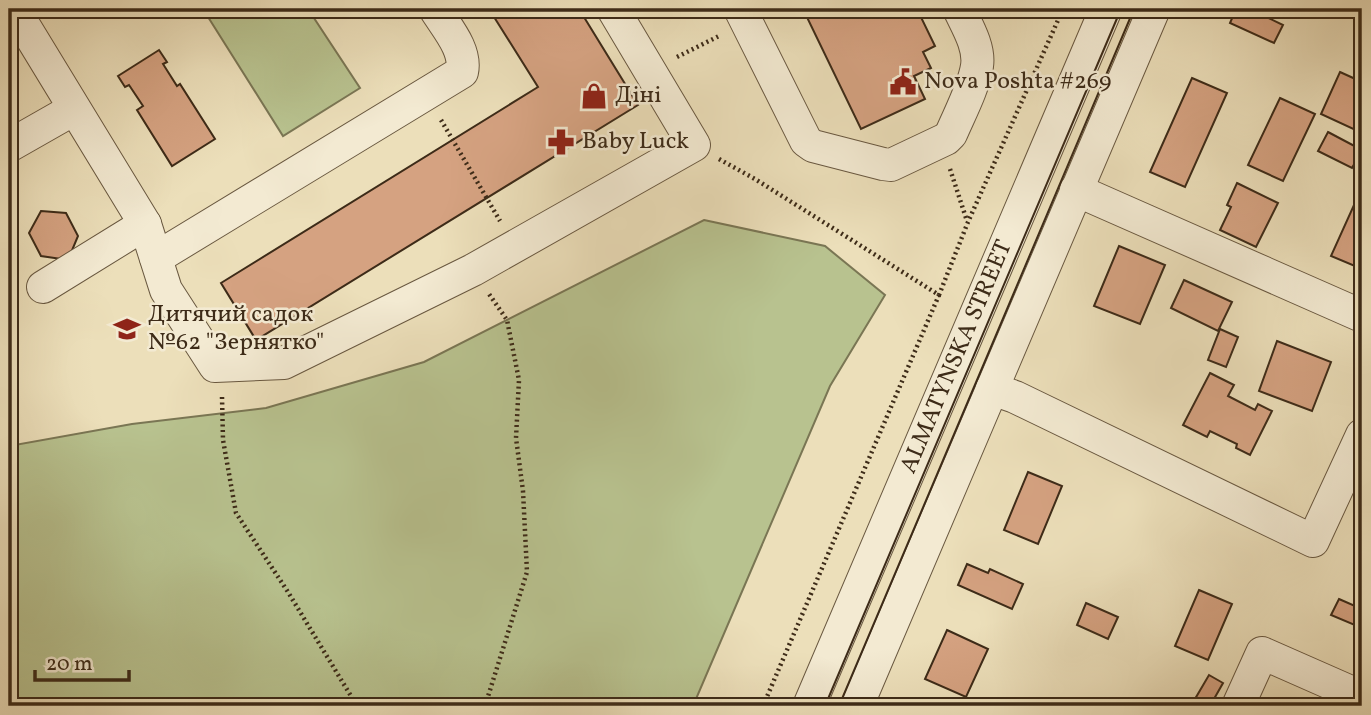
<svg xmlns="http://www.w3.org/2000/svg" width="1371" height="715" viewBox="0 0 1371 715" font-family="Vollkorn,serif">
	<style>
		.green { fill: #b8c28f; stroke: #7a7654; stroke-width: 2 }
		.building { fill: #d5a281; stroke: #3d2b18; stroke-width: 2 }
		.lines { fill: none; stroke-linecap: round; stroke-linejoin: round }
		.minor-casing { stroke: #695840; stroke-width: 34 }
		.path { stroke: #3d2b18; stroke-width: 4.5; stroke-dasharray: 2 3.5; stroke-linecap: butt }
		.minor { stroke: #f3ead2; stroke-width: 32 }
		.tram { stroke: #3d2b18; stroke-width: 2 }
		.labels { text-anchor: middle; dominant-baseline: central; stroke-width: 5; stroke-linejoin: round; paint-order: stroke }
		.poi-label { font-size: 24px; fill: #3d2b18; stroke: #f3ead2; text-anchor: start }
		.street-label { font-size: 24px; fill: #3d2b18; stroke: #f3ead2 }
	</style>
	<rect width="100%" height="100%" fill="#ecdfba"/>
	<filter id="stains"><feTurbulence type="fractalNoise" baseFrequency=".00286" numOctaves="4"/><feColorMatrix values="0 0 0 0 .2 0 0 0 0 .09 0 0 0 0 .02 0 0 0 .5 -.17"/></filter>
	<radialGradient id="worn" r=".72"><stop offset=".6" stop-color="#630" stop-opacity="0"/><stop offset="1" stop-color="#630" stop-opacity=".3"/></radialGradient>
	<g class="green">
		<polygon points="203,9 308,9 360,88 283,136"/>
		<polygon points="704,220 825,246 885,295 830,386 693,706 9,706 9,446 132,424 266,408 424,362"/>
	</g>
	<g class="building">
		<polygon points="489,9 579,9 638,105 256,340 221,283 538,87"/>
		<polygon points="803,9 917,9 935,46 923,52 931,68 914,76 925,99 861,129"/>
		<polygon points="1236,9 1260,9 1258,13 1283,25 1274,43 1230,23"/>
		<polygon points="159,50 167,62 163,64 177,86 180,84 215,139 172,166 137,110 143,106 129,85 125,87 118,76"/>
		<polygon points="1340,72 1362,82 1362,133 1321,114"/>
		<polygon points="1192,78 1227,93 1185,187 1150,172"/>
		<polygon points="1280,98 1315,114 1283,181 1248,165"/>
		<polygon points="1328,132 1362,150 1352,168 1318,151"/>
		<polygon points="1237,183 1278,203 1256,247 1220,230 1231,207 1227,205"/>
		<polygon points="1354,205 1362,208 1362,269 1331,256"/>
		<polygon points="41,211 66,213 78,236 68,260 41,256 29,233"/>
		<polygon points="1119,246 1165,265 1140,324 1094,306"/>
		<polygon points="1184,280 1232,302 1218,331 1171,308"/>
		<polygon points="1220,329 1238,337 1226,367 1208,360"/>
		<polygon points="1277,341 1331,362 1312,411 1259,391"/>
		<polygon points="1210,373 1234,385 1228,396 1255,410 1258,404 1272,411 1250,455 1236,448 1237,444 1210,431 1207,437 1183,425"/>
		<polygon points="1028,472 1062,486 1038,544 1004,530"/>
		<polygon points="967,564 988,573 990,569 1023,584 1012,609 958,585"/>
		<polygon points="1199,590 1232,604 1208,660 1175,646"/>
		<polygon points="1339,599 1362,609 1357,626 1331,615"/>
		<polygon points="1086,603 1118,617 1108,639 1077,625"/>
		<polygon points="947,630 988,649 966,697 925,679"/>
		<polygon points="1209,675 1223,683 1210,706 1207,706 1195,699"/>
	</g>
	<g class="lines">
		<g class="minor-casing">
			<g id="minor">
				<polyline points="14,9 145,224 166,290 215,366 284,363 473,270 694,145 613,9"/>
				<path d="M740 9 806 141 813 146 883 164 891 165 946 139 951 134C959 115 974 87 977 66 980 47 967 26 959 9"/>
				<polyline points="9,146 74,109"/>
				<polyline points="1076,190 1362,316"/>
				<path d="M156 258 462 72C467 50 446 27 435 9"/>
				<polyline points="43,287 145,224"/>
				<polyline points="992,389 1015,397 1313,541 1362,435"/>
				<polyline points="809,706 1106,9"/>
				<polyline points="857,706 1154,9"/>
				<polyline points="1238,706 1262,653 1362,697"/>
			</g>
		</g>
		<g class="path">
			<polyline points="677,57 719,36"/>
			<polyline points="441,120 500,221"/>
			<polyline points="719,159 755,179 939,295 968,222 1063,9"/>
			<polyline points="950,169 967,221"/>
			<polyline points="222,397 223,440 236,513 288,592 357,706"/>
			<polyline points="485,706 527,572 523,491 516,438 519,380 507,320 489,294"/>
			<polyline points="763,706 939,295"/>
		</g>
		<use href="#minor" class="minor"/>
		<g class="tram">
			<polyline points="825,706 1121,9"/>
			<polyline points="839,706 1134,9"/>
		</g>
	</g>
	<defs>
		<g id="civic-bare" transform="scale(2.1)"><path d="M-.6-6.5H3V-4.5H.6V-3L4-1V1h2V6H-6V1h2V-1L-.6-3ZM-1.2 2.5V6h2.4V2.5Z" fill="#8f2418" stroke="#f3ead2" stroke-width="2.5" paint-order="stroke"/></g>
		<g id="shop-bare" transform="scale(2.1)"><path d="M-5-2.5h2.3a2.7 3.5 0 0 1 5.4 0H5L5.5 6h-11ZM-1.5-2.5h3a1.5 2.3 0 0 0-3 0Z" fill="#8f2418" stroke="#f3ead2" stroke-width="2.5" paint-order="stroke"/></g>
		<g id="pharmacy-bare" transform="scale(2.1)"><path d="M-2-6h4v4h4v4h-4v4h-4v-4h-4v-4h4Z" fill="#8f2418" stroke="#f3ead2" stroke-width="2.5" paint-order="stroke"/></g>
		<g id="school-bare" transform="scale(2.1)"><path d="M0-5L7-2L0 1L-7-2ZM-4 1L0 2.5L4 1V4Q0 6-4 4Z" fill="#8f2418" stroke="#f3ead2" stroke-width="2.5" paint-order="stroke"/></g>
	</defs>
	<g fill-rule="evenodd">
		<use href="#civic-bare" x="903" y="82"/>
		<use href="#shop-bare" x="594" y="96"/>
		<use href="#pharmacy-bare" x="561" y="142"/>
		<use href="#school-bare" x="127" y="329"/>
	</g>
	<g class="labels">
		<g class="poi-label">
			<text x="924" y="82">Nova Poshta #269</text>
			<text x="615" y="96">Діні</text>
			<text x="582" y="142">Baby Luck</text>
			<text x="148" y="315">Дитячий садок<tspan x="148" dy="28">№62 "Зернятко"</tspan></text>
		</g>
		<g class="street-label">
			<text transform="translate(957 357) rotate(-67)">ALMATYNSKA STREET</text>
		</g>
	</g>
	<rect width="1371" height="715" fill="none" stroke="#ecdfba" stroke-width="35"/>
	<rect x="10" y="10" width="1350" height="694" fill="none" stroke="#3d2b18" stroke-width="3.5"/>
	<rect x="18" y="18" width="1336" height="680" fill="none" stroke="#3d2b18" stroke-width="2"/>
	<path d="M35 670v10h94v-10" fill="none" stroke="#3d2b18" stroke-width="3.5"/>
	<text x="46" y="670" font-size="21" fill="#3d2b18" stroke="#f3ead2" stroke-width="5" paint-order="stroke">20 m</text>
	<rect width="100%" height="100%" filter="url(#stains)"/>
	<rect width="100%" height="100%" fill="url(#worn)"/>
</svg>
